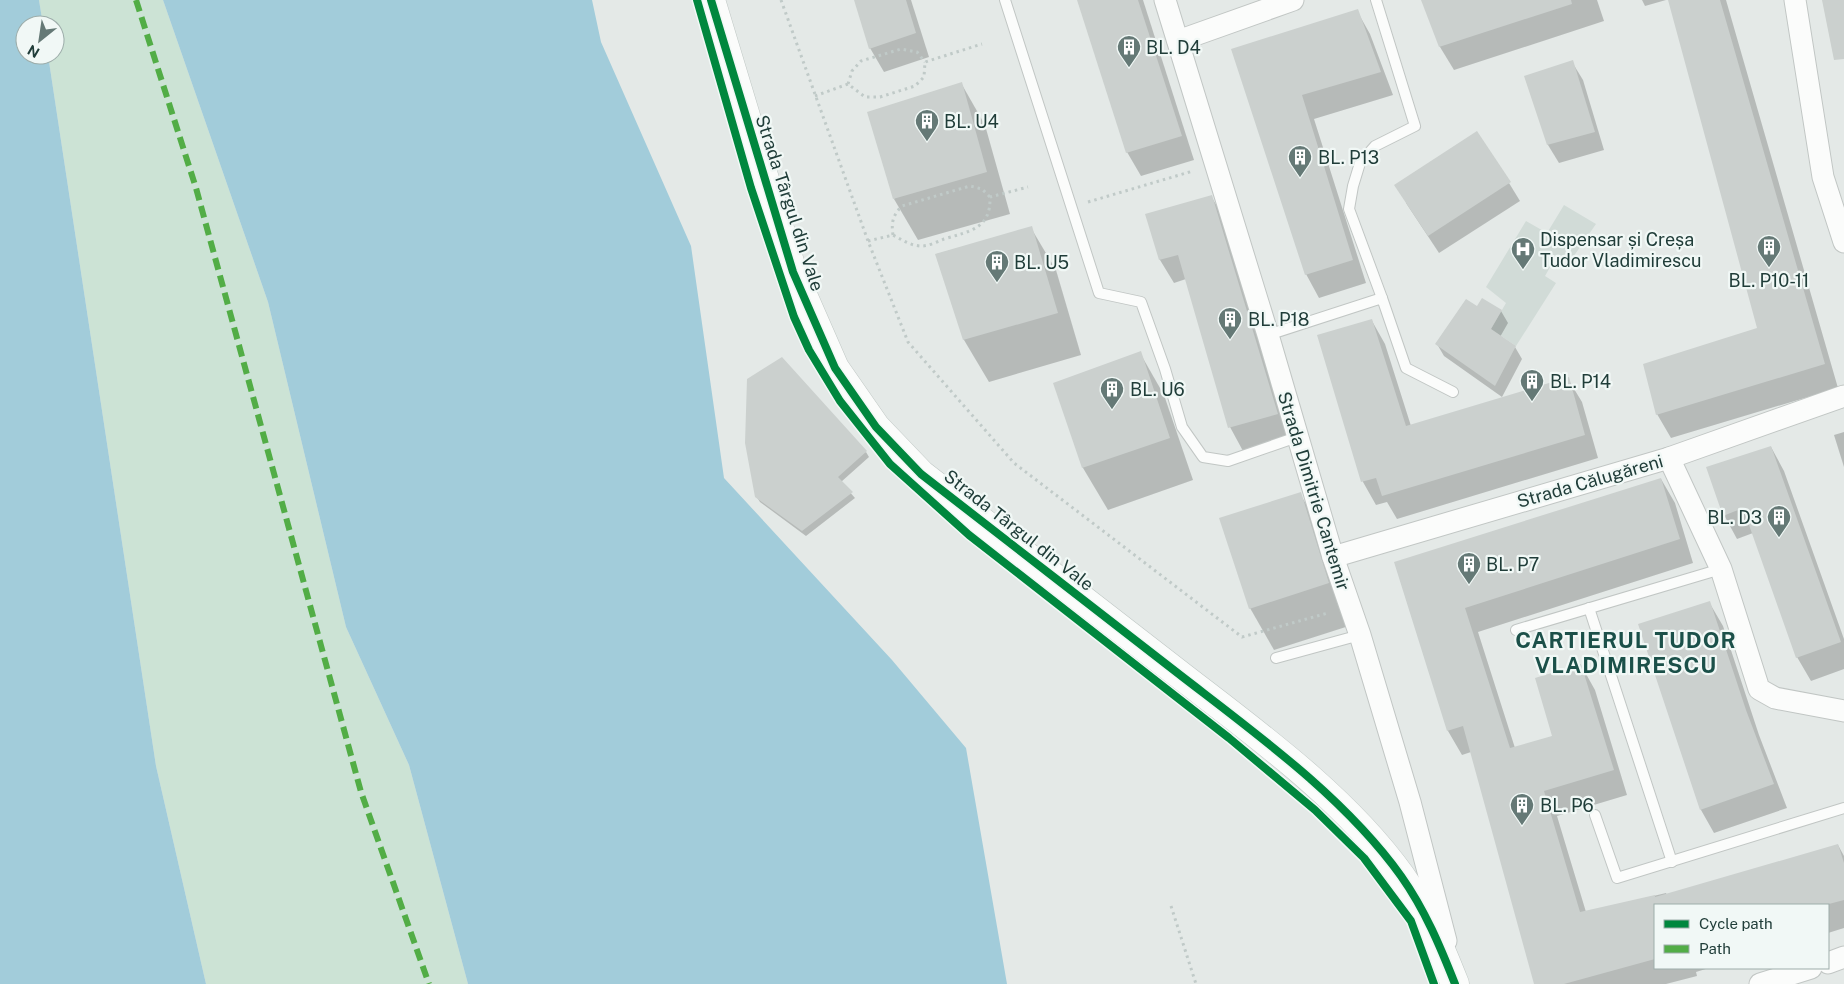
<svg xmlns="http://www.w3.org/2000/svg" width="1844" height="984" viewBox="0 0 1844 984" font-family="'Public Sans',sans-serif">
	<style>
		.built { fill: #d1dbd7 }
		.green { fill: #cce3d5 }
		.water { fill: #a2ccda }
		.shadow { fill: #0003 }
		.building { fill: #cbd0ce }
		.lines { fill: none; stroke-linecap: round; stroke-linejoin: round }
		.lane-casing { stroke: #c1c6c4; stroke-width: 12 }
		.street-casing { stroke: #c1c6c4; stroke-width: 23 }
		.secondary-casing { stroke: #bfc7c4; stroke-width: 29 }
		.path { stroke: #c0cac8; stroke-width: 3; stroke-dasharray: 2.5 4; stroke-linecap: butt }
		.lane { stroke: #fbfcfb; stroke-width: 10 }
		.street { stroke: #fbfcfb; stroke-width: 21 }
		.secondary { stroke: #fbfcfb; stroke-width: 28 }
		.quiet { stroke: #52ad46; stroke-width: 6; stroke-dasharray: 12 6; stroke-linecap: butt }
		.cycleway-casing { stroke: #f1f8f6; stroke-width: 11 }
		.cycleway { stroke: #00873e; stroke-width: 8 }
		.labels { text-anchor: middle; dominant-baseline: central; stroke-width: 4.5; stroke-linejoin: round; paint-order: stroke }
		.poi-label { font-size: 18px; fill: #203d39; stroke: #f1f8f6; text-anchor: start }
		.street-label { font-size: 18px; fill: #203d39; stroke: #f1f8f6 }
		.district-label { font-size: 22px; font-weight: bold; letter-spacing: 1px; fill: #1b5049; stroke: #f1f8f6 }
	</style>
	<rect width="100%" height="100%" fill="#e4e9e7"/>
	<polygon class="built" points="1564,205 1596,224 1569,263 1557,255 1545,276 1556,283 1516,346 1491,329 1506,303 1486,287 1526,221 1547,233"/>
	<polygon class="green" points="39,0 163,0 268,302 346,627 409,765 468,984 206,984 156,766 48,55 55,55 55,25 43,25"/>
	<g class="water">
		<polygon points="0,0 39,0 43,25 25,25 25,55 48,55 156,766 206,984 0,984"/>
		<polygon points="163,0 592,0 601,42 691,246 724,478 892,660 966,748 1007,984 468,984 409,765 346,627 268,302"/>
	</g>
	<g class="shadow">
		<polygon points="856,0 911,0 929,57 884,72 870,48"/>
		<polygon points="1079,0 1143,0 1194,160 1141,176 1127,152"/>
		<polygon points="1423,0 1597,0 1604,21 1454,70 1440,47"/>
		<polygon points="1642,0 1666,0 1645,6"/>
		<polygon points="1669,0 1726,0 1838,388 1671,438 1657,414 1759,329"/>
		<polygon points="1357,11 1370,34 1393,95 1314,119 1366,283 1319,298 1306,274 1233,50"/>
		<polygon points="1572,62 1583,80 1604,150 1559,163 1548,145 1525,77"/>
		<polygon points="961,83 985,125 1010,214 918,240 894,199"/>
		<polygon points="1509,183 1520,201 1439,253 1406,203"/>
		<polygon points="1211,196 1225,220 1291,437 1243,451 1230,427 1186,279 1174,283 1160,260 1147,215"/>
		<polygon points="1031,228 1056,270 1081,355 989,382 964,340 937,254"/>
		<polygon points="1477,308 1501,311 1508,323 1500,337 1515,347 1522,359 1502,397 1444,356 1437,344"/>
		<polygon points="1372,321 1385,344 1411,426 1568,379 1582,402 1598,458 1397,519 1387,502 1376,505 1363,482 1319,336"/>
		<polygon points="1140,353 1164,395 1193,480 1108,510 1083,468 1055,384"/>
		<polygon points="1844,432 1844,467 1834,435"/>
		<polygon points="1771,447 1784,471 1844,639 1844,669 1811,681 1797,657 1753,533 1737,539 1724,515"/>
		<polygon points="866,452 869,457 841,482 855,498 806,536 760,502 756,496"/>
		<polygon points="1661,479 1675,503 1693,563 1478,632 1515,748 1554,736 1581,665 1595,690 1627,795 1557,816 1586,912 1666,893 1667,895 1838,845 1844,856 1844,928 1828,933 1828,905 1655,905 1655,968 1709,968 1696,972 1697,976 1666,984 1535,984 1471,752 1462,755 1448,731 1395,563"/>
		<polygon points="1300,494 1325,536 1352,625 1274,650 1250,608"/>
		<polygon points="1709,602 1723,626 1759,735 1787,808 1714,833 1701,810"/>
	</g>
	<g class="building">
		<polygon points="854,0 906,0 916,33 869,49"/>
		<polygon points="1077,0 1138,0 1182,136 1126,153"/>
		<polygon points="1421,0 1571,0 1572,4 1439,47"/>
		<polygon points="1668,0 1720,0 1825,364 1656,415 1643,364 1757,328"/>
		<polygon points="1822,0 1844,0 1844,59 1834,60"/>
		<polygon points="1358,9 1381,72 1302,95 1353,260 1305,275 1231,49"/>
		<polygon points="1573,60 1595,132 1547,145 1524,76"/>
		<polygon points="962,82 987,172 893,199 867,112"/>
		<polygon points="1477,131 1511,182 1428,236 1394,185"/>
		<polygon points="1212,195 1278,414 1228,428 1178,255 1159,260 1145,214"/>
		<polygon points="1032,226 1058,313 963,340 935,254"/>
		<polygon points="1482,298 1502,310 1491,329 1516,346 1495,386 1435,344 1466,299 1477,306"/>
		<polygon points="1372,319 1406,426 1569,377 1585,435 1382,496 1376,478 1361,482 1317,335"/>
		<polygon points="1141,351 1170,438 1082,468 1053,383"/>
		<polygon points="782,357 867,451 838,477 853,492 802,531 755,497 745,443 747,379"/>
		<polygon points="1771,446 1841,642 1796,658 1743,508 1723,516 1706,467"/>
		<polygon points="1661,478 1680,539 1465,608 1510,748 1552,736 1535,678 1581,664 1614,770 1544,791 1580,912 1655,895 1655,897 1838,844 1844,863 1844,900 1825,905 1655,905 1655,959 1564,984 1534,984 1463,726 1447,731 1394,562"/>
		<polygon points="1301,492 1329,583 1249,609 1219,518"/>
		<polygon points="1710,601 1746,710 1774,784 1700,810 1638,624"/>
	</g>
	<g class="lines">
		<g class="lane-casing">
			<g id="lane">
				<polyline points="1005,0 1099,293 1141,302 1165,369 1182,427 1203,457 1228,461 1297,437"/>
				<polyline points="1376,0 1415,126 1375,146 1360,163 1353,186 1349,209 1382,298"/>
				<polyline points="1268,335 1382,298 1406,368 1453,392"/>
				<polyline points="1589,608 1672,862"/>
				<polyline points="1516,630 1721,569"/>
				<polyline points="1276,658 1360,635"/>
				<polyline points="1595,815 1617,878 1844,808"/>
			</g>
		</g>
		<g class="street-casing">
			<g id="street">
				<polyline points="1165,0 1268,335 1333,557 1360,635 1410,802 1446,941"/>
				<polyline points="1795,0 1823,177 1844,242"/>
				<polyline points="1178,41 1293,0"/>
				<polyline points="1669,458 1721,569 1759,689 1775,698 1844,711"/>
				<polyline points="1333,557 1669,458 1844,396"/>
				<polyline points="1828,963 1844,957"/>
				<polyline points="1760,984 1811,968"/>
			</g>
		</g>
		<g class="secondary-casing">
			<path id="secondary" d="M711 0 793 272 835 368 876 427 921 474C1009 542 1096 610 1184 678 1258 735 1346 799 1401 876 1425 910 1440 946 1455 984"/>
		</g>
		<g class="path">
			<polyline points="781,0 868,241 908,342 1014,463 1242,637 1328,613"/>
			<polyline points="848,84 852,71 861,61 901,49 917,52 925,62"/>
			<polyline points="815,96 848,84 865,97 880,97 915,86 924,77 925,62 982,44"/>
			<polyline points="1088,202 1193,171"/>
			<path d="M893 235C891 222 893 215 902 206L970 186 982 189 990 197"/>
			<path d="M868 241 893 235C902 240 911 246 922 246 928 246 937 242 944 239 970 231 991 229 990 197L1028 187"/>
			<polyline points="1171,906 1196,984"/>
		</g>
		<use href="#lane" class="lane"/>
		<use href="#street" class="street"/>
		<use href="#secondary" class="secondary"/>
		<polyline class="quiet" points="136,0 196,188 361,792 429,984"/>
		<g class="cycleway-casing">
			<g id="cycleway">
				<polyline points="697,0 751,188 794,317 809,350 840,401 890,464 969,535 1229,738 1315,810 1364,858 1411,921 1434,984"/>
				<path d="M711 0 793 272 835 368 876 427 921 474C1009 542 1096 610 1184 678 1258 735 1346 799 1401 876 1425 910 1440 946 1455 984"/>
			</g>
		</g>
		<use href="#cycleway" class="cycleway"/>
	</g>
	<defs>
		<g id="building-pin" transform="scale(1.25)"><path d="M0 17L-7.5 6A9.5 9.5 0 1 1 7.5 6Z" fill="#657976" stroke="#f1f8f6"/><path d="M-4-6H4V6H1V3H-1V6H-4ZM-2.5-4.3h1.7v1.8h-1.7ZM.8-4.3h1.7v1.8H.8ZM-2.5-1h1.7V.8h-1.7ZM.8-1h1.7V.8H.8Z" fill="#fff"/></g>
		<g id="hospital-pin" transform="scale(1.25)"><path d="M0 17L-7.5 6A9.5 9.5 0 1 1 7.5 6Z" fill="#657976" stroke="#f1f8f6"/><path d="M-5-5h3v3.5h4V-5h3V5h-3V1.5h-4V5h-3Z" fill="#fff"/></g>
	</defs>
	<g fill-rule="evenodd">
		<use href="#building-pin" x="1129" y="47"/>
		<use href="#building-pin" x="927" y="121"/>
		<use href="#building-pin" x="1300" y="157"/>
		<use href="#building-pin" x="1769" y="247"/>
		<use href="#hospital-pin" x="1523" y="249"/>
		<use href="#building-pin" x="997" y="262"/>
		<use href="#building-pin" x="1230" y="319"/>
		<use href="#building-pin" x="1532" y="381"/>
		<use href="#building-pin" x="1112" y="389"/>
		<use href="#building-pin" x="1779" y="517"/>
		<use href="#building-pin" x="1469" y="564"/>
		<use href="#building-pin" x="1522" y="805"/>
	</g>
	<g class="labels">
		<g class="poi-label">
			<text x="1146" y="47">BL. D4</text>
			<text x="944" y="121">BL. U4</text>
			<text x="1318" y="157">BL. P13</text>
			<text x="1540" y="239">Dispensar și Creșa<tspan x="1540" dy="21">Tudor Vladimirescu</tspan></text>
			<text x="1014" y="262">BL. U5</text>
			<text x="1769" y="280" text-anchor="middle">BL. P10-11</text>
			<text x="1248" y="319">BL. P18</text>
			<text x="1550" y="381">BL. P14</text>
			<text x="1130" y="389">BL. U6</text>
			<text x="1762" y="517" text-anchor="end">BL. D3</text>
			<text x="1486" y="564">BL. P7</text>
			<text x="1540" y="805">BL. P6</text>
		</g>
		<g class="street-label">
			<text transform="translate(790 203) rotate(72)">Strada Târgul din Vale</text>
			<text transform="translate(1590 481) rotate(-16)">Strada Călugăreni</text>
			<text transform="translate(1314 491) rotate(73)">Strada Dimitrie Cantemir</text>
			<text transform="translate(1019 530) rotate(38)">Strada Târgul din Vale</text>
		</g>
		<g class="district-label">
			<text x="1626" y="640">CARTIERUL TUDOR<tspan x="1626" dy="25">VLADIMIRESCU</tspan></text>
		</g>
	</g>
	<rect x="1654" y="904" width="175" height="65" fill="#f1f8f6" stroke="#9dadaa"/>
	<rect x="1664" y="920" width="25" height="8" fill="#00873e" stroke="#9dadaa"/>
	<text x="1699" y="929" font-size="15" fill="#203d39">Cycle path</text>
	<rect x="1664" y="945" width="25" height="8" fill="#52ad46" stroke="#9dadaa"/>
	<text x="1699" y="954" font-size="15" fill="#203d39">Path</text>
	<g transform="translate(40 40) rotate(210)"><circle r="24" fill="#f1f8f6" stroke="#9dadaa"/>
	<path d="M0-4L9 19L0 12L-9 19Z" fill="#657976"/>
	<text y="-8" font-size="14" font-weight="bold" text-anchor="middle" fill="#203d39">N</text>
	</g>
</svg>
